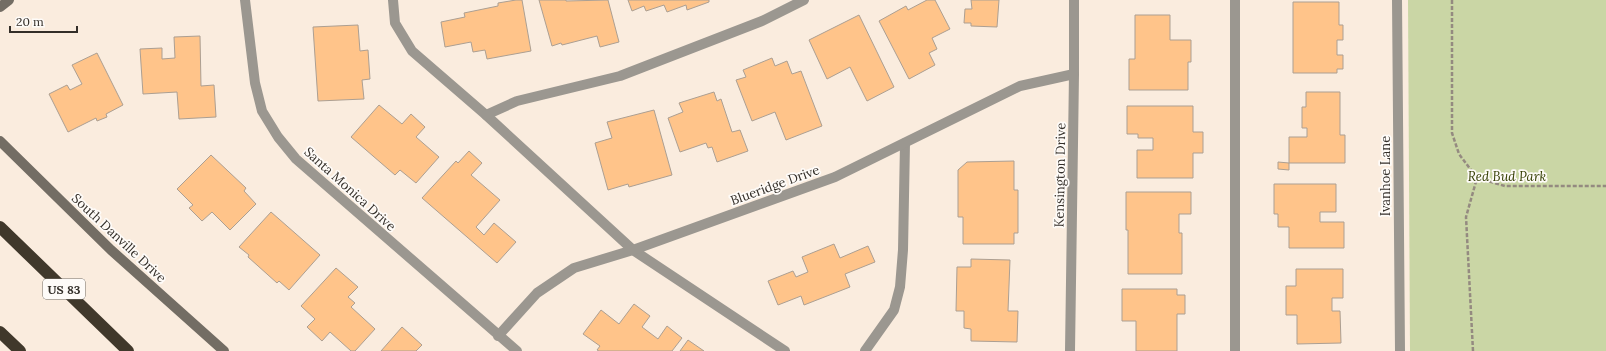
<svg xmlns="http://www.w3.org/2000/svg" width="1606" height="351" viewBox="0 0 1606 351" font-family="Lora,serif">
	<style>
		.green { fill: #cad6a5 }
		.building { fill: #ffc48a; stroke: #ac9f92 }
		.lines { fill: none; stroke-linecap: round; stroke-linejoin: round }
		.path { stroke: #948a80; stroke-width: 2.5; stroke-dasharray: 4 2; stroke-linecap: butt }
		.lane { stroke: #9b9790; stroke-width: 10 }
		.street { stroke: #9b9790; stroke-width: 10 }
		.secondary { stroke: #736d64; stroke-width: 10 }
		.highway { stroke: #40382b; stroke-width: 12 }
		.labels { text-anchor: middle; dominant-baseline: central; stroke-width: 3.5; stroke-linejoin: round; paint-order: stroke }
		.shield { fill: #fefbf8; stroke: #706c66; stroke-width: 1 }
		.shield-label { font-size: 12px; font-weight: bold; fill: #332e28 }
		.street-label { font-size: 13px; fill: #332e28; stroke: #fefbf8 }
		.park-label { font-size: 13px; font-style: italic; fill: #374106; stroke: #fefbf8 }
	</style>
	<rect width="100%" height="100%" fill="#faecde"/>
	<polygon class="green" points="1408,0 1606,0 1606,351 1410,351"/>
	<g class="building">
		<polygon points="516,0 522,0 531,51 487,59 485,50 473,52 471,42 445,47 441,22 465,17 464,13 498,6 498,3"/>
		<polygon points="539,0 566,0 566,1 608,0 619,42 600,47 597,36 562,45 561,43 552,46"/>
		<polygon points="628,0 709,0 709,2 687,10 686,5 667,12 664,5 646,11 644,6 632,11"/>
		<polygon points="927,0 935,0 950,29 932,38 937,49 929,53 935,65 909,79 879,21 906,6 908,10"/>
		<polygon points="971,0 999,0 997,27 971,26 971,23 964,23 965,9 972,9"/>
		<polygon points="1293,2 1339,2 1339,25 1343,25 1343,40 1337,40 1337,55 1343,55 1343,69 1337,69 1337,73 1293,73"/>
		<polygon points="859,15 894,87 867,101 850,67 827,79 809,40"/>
		<polygon points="1135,15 1170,15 1170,40 1191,40 1191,62 1188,62 1188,90 1129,90 1129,59 1135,59"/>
		<polygon points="358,25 360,51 368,50 370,79 362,80 364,99 318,101 313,27"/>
		<polygon points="200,36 201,86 214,85 216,117 179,119 177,92 143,94 140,49 162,48 162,59 175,58 174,37"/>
		<polygon points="97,53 123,105 106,114 107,117 97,121 96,118 68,132 49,94 67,85 70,90 82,84 72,65"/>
		<polygon points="772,58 775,66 787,61 792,74 801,71 822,126 786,140 775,112 752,121 736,80 746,77 743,70"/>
		<polygon points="714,92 717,101 721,99 732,132 740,130 748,151 717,162 712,147 708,148 706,143 680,152 668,118 683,112 679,103"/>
		<polygon points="1306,92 1340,92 1340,135 1345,135 1345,163 1289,163 1289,170 1278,169 1278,162 1289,163 1289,137 1307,137 1307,128 1302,128 1302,107 1306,107"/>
		<polygon points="379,105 402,124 411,114 425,127 416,137 439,157 416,183 400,170 395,175 351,137"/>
		<polygon points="1127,106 1193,106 1193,132 1203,132 1203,153 1193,153 1193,178 1137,178 1137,150 1153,150 1153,138 1138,138 1138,134 1127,134"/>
		<polygon points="654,110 672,175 629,187 628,184 608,190 595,143 612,138 607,122"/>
		<polygon points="469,151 482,163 471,175 500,200 476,227 484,235 494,223 516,242 497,263 422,198 456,161 458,163"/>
		<polygon points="211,155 246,188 244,191 256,204 230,230 212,212 202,221 189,208 193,205 177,189"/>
		<polygon points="1014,161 1014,190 1018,190 1018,233 1014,233 1014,244 963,244 963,217 958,217 958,170 967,162"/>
		<polygon points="1274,184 1336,184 1336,212 1320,212 1320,222 1344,222 1344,248 1289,248 1289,227 1278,227 1278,214 1274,214"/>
		<polygon points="1126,192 1191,192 1191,214 1179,214 1179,233 1182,233 1182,274 1128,274 1128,230 1126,230"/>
		<polygon points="271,212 320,255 289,290 279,281 277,283 248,257 249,255 239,247"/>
		<polygon points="834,244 840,258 868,246 875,262 845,274 850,287 804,305 801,296 778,305 768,281 793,271 796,277 808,272 802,257"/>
		<polygon points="971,259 1010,260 1008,311 1018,311 1017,342 971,341 971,329 964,328 964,311 956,311 957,267 971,267"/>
		<polygon points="336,268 358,287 348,297 355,303 351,307 375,329 355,351 351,351 330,332 322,341 307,327 315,319 301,306"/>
		<polygon points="1296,269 1343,269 1343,298 1332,298 1332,311 1340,311 1341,343 1297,344 1297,315 1286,315 1286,286 1296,286"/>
		<polygon points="1122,289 1177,289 1177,295 1185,295 1185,314 1177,314 1177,351 1136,351 1136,321 1122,321"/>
		<polygon points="634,304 650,316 642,327 658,339 667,326 682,338 672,351 599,351 597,350 600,346 583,334 601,310 619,324"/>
		<polygon points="402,327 422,345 416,351 381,351"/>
		<polygon points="688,340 704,351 680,351"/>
	</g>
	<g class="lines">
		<g class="path">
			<polyline points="1452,0 1452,133 1459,154 1477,178 1505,186 1606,186"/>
			<polyline points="1473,351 1466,217 1477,178"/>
		</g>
		<g class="lane">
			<polyline points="393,0 395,23 412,51 486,115 633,250 785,351"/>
			<polyline points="486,115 517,101 620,76 762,21 804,0"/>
			<polyline points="865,351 894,310 900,287 903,250 905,143"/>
			<polyline points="1235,351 1235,0"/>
		</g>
		<g class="street">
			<polyline points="245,0 255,83 262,111 278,137 296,159 517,351"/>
			<polyline points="1397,0 1400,351"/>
			<polyline points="498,336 537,293 574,268 633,250 835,177 1020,86 1074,74"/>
			<polyline points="1070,351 1074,74 1074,0"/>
		</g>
		<g class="secondary">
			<polyline points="0,7 9,0"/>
			<polyline points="0,141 111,250 224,351"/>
		</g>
		<g class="highway">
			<polyline points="0,227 128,351"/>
			<polyline points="0,332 20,351"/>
		</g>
	</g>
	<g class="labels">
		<rect class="shield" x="43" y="279" width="42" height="20" rx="3"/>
		<g class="shield-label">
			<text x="64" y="289">US 83</text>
		</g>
		<g class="street-label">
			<text transform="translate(1060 175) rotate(-89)">Kensington Drive</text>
			<text transform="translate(1385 176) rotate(-90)">Ivanhoe Lane</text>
			<text transform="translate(775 185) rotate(-20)">Blueridge Drive</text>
			<text transform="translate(350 189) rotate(42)">Santa Monica Drive</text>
			<text transform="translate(119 238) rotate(43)">South Danville Drive</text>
		</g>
		<g class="park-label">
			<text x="1507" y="176">Red Bud Park</text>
		</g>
	</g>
	<path d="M10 26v6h67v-6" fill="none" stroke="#332e28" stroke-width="2"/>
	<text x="16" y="26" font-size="12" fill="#332e28" stroke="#fefbf8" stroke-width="3" paint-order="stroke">20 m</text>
</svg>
